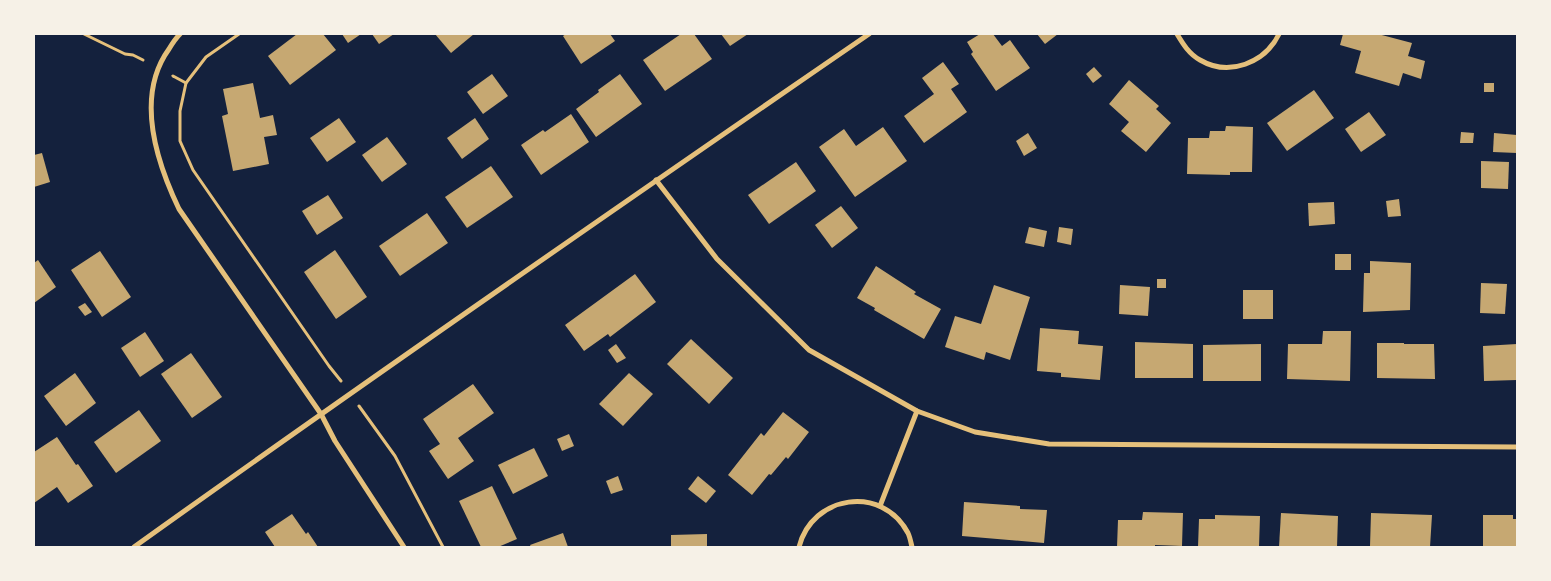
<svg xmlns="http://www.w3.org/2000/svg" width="1551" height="581" viewBox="0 0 1551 581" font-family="Cabin,sans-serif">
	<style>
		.building { fill: #c6a872 }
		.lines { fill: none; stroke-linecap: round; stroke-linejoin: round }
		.path { stroke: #e5c07b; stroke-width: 3 }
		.minor { stroke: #e5c07b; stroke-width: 5 }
	</style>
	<rect width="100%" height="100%" fill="#14213d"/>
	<g class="building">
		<polygon points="297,34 323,34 336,50 290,85 268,56"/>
		<polygon points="342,34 361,34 348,43"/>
		<polygon points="372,34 394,34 379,44"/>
		<polygon points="435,34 474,34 451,53"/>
		<polygon points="566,34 610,34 615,41 581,64 563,36"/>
		<polygon points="681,34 694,34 712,59 665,91 643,60"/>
		<polygon points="721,34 748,34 730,46"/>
		<polygon points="980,34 993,34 1002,46 1010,40 1030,68 996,91 971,54 973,52 967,42"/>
		<polygon points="1037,34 1058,34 1045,44"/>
		<polygon points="1343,34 1378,34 1412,43 1408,56 1425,61 1421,79 1403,73 1399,86 1355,73 1361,51 1340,45"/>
		<polygon points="943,62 959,84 951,89 967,112 924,143 904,116 934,94 922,78"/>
		<polygon points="1094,67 1102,76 1093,83 1086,74"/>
		<polygon points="492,74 508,96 483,114 467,92"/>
		<polygon points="620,74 642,104 596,137 576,109 599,92 598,90"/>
		<polygon points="1129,80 1159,106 1156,109 1171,123 1146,152 1121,131 1129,122 1109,104"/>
		<polygon points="253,83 260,118 273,115 277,135 264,137 269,164 233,171 222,116 228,114 223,89"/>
		<rect x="1484" y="83" width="10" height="9"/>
		<polygon points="1314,90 1334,118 1287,151 1267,123"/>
		<polygon points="1369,112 1386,135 1361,152 1345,129"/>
		<polygon points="571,114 589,142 541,175 521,145 543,130 545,132"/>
		<polygon points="339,118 356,142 327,162 310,138"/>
		<polygon points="475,118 489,139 462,159 447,138"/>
		<polygon points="1226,126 1253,127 1252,172 1230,172 1230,175 1187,174 1188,138 1209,138 1210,131 1225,131"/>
		<polygon points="883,127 907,161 855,197 819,147 844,129 856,146"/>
		<polygon points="1461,132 1474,133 1473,143 1460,143"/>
		<polygon points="1028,133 1037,148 1024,156 1016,141"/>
		<polygon points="1494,133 1517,135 1517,153 1493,152"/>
		<polygon points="387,137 407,164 382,182 362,155"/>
		<polygon points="42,153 50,182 34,187 34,155"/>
		<polygon points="1481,161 1509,162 1508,189 1481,188"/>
		<polygon points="796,162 816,191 769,224 748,195"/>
		<polygon points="491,166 513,197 467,228 445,197"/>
		<polygon points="328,195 343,218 317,235 302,211"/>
		<polygon points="1399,199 1401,216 1388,217 1386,201"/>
		<polygon points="1334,202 1335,224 1309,226 1308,203"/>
		<polygon points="841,206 858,228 832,248 815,225"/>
		<polygon points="427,213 448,243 400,276 379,246"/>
		<polygon points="1029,227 1047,231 1044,247 1025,243"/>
		<polygon points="1059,227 1073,229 1071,245 1057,242"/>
		<polygon points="335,250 367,297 336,319 304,272"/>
		<polygon points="100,251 131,297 102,317 71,270"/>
		<rect x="1335" y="254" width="16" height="16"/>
		<polygon points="38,260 56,287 34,303 34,263"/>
		<polygon points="1370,261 1411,263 1410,310 1363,312 1364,273 1370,273"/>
		<polygon points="876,266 916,292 914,294 941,309 924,339 874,310 875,308 857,298"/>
		<polygon points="635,274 656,302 610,337 608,334 584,351 565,325"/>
		<rect x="1157" y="279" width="9" height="9"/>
		<polygon points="1481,283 1507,284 1505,314 1480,313"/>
		<polygon points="994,285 1030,297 1010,360 986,352 984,360 945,347 955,316 981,324"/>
		<polygon points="1120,285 1150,287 1148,316 1119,314"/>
		<rect x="1243" y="290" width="30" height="29"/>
		<polygon points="85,303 92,312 85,316 78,307"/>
		<polygon points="1040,328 1079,331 1078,344 1103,346 1100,380 1063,377 1061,377 1061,373 1037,371"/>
		<polygon points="1323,331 1351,331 1350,381 1287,379 1288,344 1322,344"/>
		<polygon points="145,332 164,361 140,377 121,348"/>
		<polygon points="691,339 733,378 709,404 667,364"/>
		<polygon points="1135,342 1193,344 1193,378 1135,378"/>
		<polygon points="1377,343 1404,343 1404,344 1434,344 1435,379 1377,378"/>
		<polygon points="616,344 626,358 617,363 608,350"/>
		<polygon points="1261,344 1261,381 1203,381 1203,345"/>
		<polygon points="1517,344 1517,380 1484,381 1483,346"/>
		<polygon points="191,353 222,397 192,418 161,374"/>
		<polygon points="75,373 96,403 66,426 44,396"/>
		<polygon points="629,373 653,394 623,426 599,404"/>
		<polygon points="473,384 494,413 458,438 474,461 448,479 429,451 440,444 423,419"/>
		<polygon points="139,410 161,441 116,473 94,442"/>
		<polygon points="783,412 809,432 788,459 786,457 771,475 769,474 752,495 728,475 761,433 764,436"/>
		<polygon points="569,434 574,446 562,451 557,439"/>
		<polygon points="57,437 76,465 78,464 93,486 68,503 57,487 34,503 34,452"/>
		<polygon points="534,448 548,476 513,494 498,465"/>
		<polygon points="618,476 623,490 611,494 606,481"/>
		<polygon points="698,476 716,491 706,503 688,489"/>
		<polygon points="492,486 517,539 498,547 481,547 459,501"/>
		<polygon points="964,502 1020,506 1020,509 1047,510 1044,543 962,536"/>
		<polygon points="1143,512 1183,513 1182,546 1155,545 1155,547 1117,547 1118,520 1142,520"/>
		<polygon points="1281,513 1338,516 1337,547 1279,547"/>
		<polygon points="1371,513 1432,515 1430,547 1370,547"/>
		<polygon points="292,514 306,534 308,532 318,547 275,547 265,532"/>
		<polygon points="1215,515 1260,516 1259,547 1198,547 1199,519 1215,519"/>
		<polygon points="1483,515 1513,515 1513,519 1517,519 1517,547 1483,547"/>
		<polygon points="563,533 568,547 531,547 530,545"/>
		<polygon points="707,534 707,547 671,547 671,535"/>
	</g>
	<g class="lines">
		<g class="path">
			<polyline points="84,34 125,54 133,55 143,60"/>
			<polyline points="239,34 206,57 186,83 180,111 180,141 193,170 329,366 341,381"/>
			<polyline points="173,76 186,83"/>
			<polyline points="359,406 395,456 443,547"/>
		</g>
		<g class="minor">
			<path d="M180 34C176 38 172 44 169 49 135 96 156 161 179 209L321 414 335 441 404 547"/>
			<path d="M1177 34C1183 44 1189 54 1200 60 1229 77 1265 63 1279 34"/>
			<polyline points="656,180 717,259 809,350 917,411 975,432 1049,444 1517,447"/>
			<polyline points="880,506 917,411"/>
			<path d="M134 547C377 373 623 203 869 34"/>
			<path d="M799 547C812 495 882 484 908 533 910 537 911 543 912 547"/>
		</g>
	</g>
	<rect width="1551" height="581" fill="none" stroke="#f6f1e7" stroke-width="70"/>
</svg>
